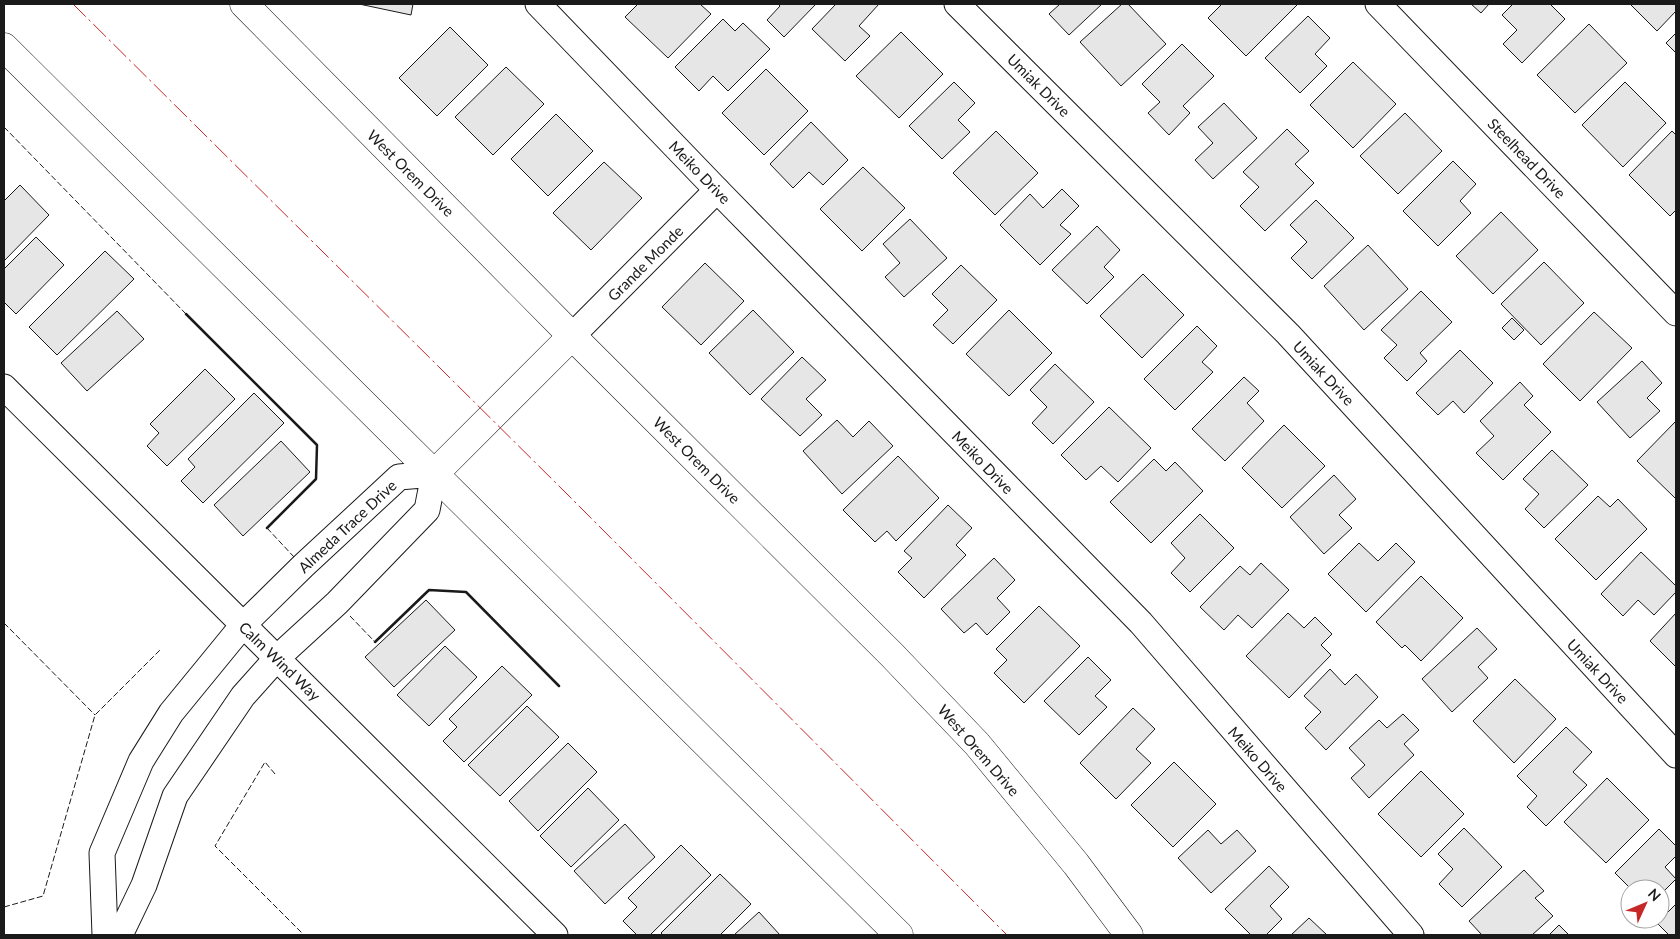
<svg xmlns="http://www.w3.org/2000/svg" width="1680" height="939" viewBox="0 0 1680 939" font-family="Lato,sans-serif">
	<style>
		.building { fill: #e6e6e6; stroke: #1a1a1a }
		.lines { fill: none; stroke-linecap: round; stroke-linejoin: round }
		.minor-casing { stroke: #1a1a1a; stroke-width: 27 }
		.secondary-casing { stroke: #1a1a1a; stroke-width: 29 }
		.minor { stroke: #fff; stroke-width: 25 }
		.secondary { stroke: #fff; stroke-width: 28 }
		.fence { stroke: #1a1a1a; stroke-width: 1; stroke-dasharray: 6 2.5; stroke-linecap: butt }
		.wall { stroke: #1a1a1a; stroke-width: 2.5 }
		.power { stroke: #c62828; stroke-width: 1; stroke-dasharray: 18 4 2.5 4; stroke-linecap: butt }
		.labels { text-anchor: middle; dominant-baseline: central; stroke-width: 4; stroke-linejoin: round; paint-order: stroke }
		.street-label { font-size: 15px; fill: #1a1a1a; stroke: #fff }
	</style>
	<rect width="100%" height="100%" fill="#fff"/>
	<g class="building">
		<polygon points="359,4 413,4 411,15"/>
		<polygon points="638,4 700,4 711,14 668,58 625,17"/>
		<polygon points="778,4 816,4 784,37 767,20 780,6"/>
		<polygon points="836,4 879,4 859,26 870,36 845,61 812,29"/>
		<polygon points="1060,4 1102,4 1069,35 1049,14"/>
		<polygon points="1122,4 1128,4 1166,44 1121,86 1080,42"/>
		<polygon points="1222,4 1296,4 1297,5 1246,56 1208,18"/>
		<polygon points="1471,4 1489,4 1481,13"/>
		<polygon points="1513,4 1550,4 1565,19 1522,63 1503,44 1517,30 1502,15"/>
		<polygon points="1630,4 1676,4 1676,11 1657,31"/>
		<polygon points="1308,16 1330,38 1315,54 1327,66 1300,93 1265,58"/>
		<polygon points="723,19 735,31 743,23 770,49 728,91 713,76 699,91 675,67"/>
		<polygon points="1589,24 1627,63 1575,113 1537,75"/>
		<polygon points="450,27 488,65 437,116 399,78"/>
		<polygon points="901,32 943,74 899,118 856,76"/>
		<polygon points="1676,33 1676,53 1666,43"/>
		<polygon points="1182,44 1214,76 1183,106 1190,113 1169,135 1148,113 1160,102 1142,84"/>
		<polygon points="1353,62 1396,104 1353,148 1310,105"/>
		<polygon points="506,67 544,104 493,155 455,117"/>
		<polygon points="766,69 808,111 764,155 722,113"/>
		<polygon points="954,82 975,103 958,120 970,132 942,159 909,126"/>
		<polygon points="1625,82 1666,123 1623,167 1582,125"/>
		<polygon points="1224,103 1257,138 1213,179 1195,160 1213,143 1198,127"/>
		<polygon points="1405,113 1442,151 1398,194 1360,156"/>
		<polygon points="556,114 593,151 548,196 511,159"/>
		<polygon points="811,122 848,160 823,185 809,172 793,188 770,164"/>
		<polygon points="1287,129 1309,151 1295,164 1314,183 1265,231 1240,206 1259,187 1243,172"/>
		<polygon points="996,131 1038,173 995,215 953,173"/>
		<polygon points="1672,131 1676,135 1676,210 1670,216 1629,175"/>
		<polygon points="1453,161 1476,184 1460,201 1471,213 1438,246 1403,211"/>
		<polygon points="604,162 642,198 591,250 553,213"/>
		<polygon points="863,167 905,208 862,251 820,209"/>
		<polygon points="20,185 49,215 4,261 4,201"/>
		<polygon points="1062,189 1079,206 1060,225 1071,234 1040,265 1000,225 1030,194 1043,208"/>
		<polygon points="1316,200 1354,238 1312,279 1291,258 1307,242 1290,225"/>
		<polygon points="1501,212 1538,250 1493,294 1456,256"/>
		<polygon points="910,219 947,258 904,297 885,277 900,263 883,244"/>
		<polygon points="1097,226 1120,250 1104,267 1114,277 1087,304 1052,270"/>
		<polygon points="36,237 64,265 16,314 4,302 4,269"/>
		<polygon points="1368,245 1408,289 1364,330 1324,286"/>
		<polygon points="105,251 134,279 57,355 29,327"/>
		<polygon points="1544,262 1584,303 1541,345 1501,304"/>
		<polygon points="705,263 744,301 701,345 662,307"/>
		<polygon points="961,265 997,300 953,344 933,325 948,310 932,294"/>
		<polygon points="1143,274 1184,315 1142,358 1100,316"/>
		<polygon points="1421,291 1452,322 1420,353 1427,361 1407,381 1384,358 1397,345 1381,330"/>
		<polygon points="753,310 794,352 750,395 709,353"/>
		<polygon points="1009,310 1052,353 1009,396 966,354"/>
		<polygon points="117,311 144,339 87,391 61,363"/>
		<polygon points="1594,312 1632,348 1580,401 1543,364"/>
		<polygon points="1512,318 1524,330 1514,340 1502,328"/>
		<polygon points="1197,326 1217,346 1202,362 1213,372 1175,410 1144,379"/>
		<polygon points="1460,350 1493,383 1464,413 1453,401 1438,415 1416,393"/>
		<polygon points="802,357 826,380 806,399 822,415 800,436 761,399"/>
		<polygon points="1642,361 1662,383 1647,398 1660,411 1630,438 1597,402"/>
		<polygon points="1055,364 1094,402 1053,444 1032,423 1047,407 1030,390"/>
		<polygon points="205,369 235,399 167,466 147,446 159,433 150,424"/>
		<polygon points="1244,377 1259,391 1247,403 1264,421 1225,461 1192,429"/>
		<polygon points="1520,382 1533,396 1524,405 1551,432 1503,480 1476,453 1494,436 1480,421"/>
		<polygon points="254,393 284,423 203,503 181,481 195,467 188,459"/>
		<polygon points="1109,407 1151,448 1118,482 1101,466 1086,480 1061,455"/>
		<polygon points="837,420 853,437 869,421 893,446 842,494 803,451"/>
		<polygon points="1676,421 1676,496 1675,498 1637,461"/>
		<polygon points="1284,425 1325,466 1282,508 1242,468"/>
		<polygon points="281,441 310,472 243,536 214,505"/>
		<polygon points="1552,450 1588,485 1544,528 1525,509 1539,494 1523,479"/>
		<polygon points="898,456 939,498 896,541 887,531 875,542 843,510"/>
		<polygon points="1154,459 1166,471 1175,462 1203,491 1151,543 1110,502"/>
		<polygon points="1334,475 1356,499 1339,515 1352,528 1324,554 1290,517"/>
		<polygon points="1598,496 1610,507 1618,499 1647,529 1596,580 1555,539"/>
		<polygon points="948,505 972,528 956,545 966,555 924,598 898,572 912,558 904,551"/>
		<polygon points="1200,514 1234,548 1190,592 1171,573 1185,558 1171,543"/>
		<polygon points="1359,543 1378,561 1396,543 1415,562 1366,612 1328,574"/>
		<polygon points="1641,552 1676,586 1676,592 1654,615 1638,600 1623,616 1601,594"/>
		<polygon points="994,558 1015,580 997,598 1010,612 987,635 976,623 964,633 941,609"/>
		<polygon points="1261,563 1289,590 1252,628 1238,615 1224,630 1200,607 1240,566 1250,575"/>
		<polygon points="1421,576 1463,618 1421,661 1405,645 1402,648 1376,622"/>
		<polygon points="426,600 455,630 394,687 365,657"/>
		<polygon points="1039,606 1080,646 1024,703 994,673 1007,660 996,649"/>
		<polygon points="1288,613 1304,628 1315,617 1332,634 1321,645 1331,655 1289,698 1246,656"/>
		<polygon points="1676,613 1676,667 1650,641"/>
		<polygon points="1477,628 1497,649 1478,667 1488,678 1452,712 1422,679"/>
		<polygon points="445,646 477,677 429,726 397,695"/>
		<polygon points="1088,657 1111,680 1095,696 1107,707 1079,735 1044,701"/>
		<polygon points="502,666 532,695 464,762 443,741 457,727 449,719"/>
		<polygon points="1330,669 1345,685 1356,674 1378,697 1326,750 1305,728 1321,712 1304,696"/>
		<polygon points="1515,679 1556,719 1514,763 1473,721"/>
		<polygon points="527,706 559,737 500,796 468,765"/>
		<polygon points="1133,708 1155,729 1136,749 1151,763 1116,799 1080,763"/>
		<polygon points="1403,714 1419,730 1404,744 1414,755 1369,798 1351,778 1365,765 1349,748 1379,720 1387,728"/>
		<polygon points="1566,727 1592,752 1573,772 1587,785 1546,826 1527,807 1537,796 1517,776"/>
		<polygon points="568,743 597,772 538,831 509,801"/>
		<polygon points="1174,762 1216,804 1173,847 1131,805"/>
		<polygon points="1421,771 1464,814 1421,857 1378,814"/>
		<polygon points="1607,778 1649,820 1606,863 1564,822"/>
		<polygon points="588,788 619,820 571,867 540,836"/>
		<polygon points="625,824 655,857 605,904 574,871"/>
		<polygon points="1464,828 1502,867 1462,907 1439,884 1453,869 1438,854"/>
		<polygon points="1659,829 1676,846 1676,856 1665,867 1676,879 1660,895 1660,889 1631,889 1615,873"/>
		<polygon points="1208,830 1221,844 1237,830 1256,851 1211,893 1178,858"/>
		<polygon points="681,845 711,875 650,935 637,935 623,921 637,907 628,898"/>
		<polygon points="1269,866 1289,887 1270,906 1282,919 1266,935 1251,935 1225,909"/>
		<polygon points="1524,870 1544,891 1535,898 1553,916 1532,935 1482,935 1469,921"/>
		<polygon points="720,874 751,904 720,935 663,935 661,933"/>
		<polygon points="1676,904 1676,935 1669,935 1657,923"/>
		<polygon points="759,912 780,935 734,935"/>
		<polygon points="1309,918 1327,935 1291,935"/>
		<polygon points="1559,925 1569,935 1549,935"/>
	</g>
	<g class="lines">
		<g class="minor-casing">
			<g id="minor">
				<polyline points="538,4 717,190 1141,623 1411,935"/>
				<polyline points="957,4 1288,334 1676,755"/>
				<polyline points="1378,4 1676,313"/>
				<polyline points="572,336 717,190"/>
				<polyline points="4,387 555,935"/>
				<polyline points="105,935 102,853 141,761 171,713 243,625 303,566 399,477 434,474 427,510 337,603 277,658 243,696 175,796 144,885 120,935"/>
			</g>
		</g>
		<g class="secondary-casing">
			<g id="secondary">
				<polyline points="244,4 572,336 892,655 977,744 1076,864 1129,935"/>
				<polyline points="4,47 899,935"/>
				<polyline points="434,474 572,336"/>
			</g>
		</g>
		<use href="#minor" class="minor"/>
		<use href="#secondary" class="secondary"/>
		<g class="fence">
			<polyline points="4,127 186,314"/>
			<polyline points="267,528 294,557"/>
			<polyline points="350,616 375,642"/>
			<polyline points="4,623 95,715"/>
			<polyline points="275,774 265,762 215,846 304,935"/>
			<polyline points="4,907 43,896 95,715 161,649"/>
		</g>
		<g class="wall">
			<polyline points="186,314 317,445 316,479 267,528"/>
			<polyline points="375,642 429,590 466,592 559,686"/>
		</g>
		<polyline class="power" points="73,4 568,495 1007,935"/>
	</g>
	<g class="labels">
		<g class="street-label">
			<text transform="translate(1039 85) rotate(45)">Umiak Drive</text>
			<text transform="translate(1527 158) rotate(46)">Steelhead Drive</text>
			<text transform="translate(700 172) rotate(46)">Meiko Drive</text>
			<text transform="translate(411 173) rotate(45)">West Orem Drive</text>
			<text transform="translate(645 263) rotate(-45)">Grande Monde</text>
			<text transform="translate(1324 373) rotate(47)">Umiak Drive</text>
			<text transform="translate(697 460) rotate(45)">West Orem Drive</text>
			<text transform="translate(983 462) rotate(46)">Meiko Drive</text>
			<text transform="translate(347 526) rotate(-43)">Almeda Trace Drive</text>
			<text transform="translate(280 661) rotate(44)">Calm Wind Way</text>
			<text transform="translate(1598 671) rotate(47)">Umiak Drive</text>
			<text transform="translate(979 750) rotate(49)">West Orem Drive</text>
			<text transform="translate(1258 759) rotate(49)">Meiko Drive</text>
		</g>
	</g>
	<rect width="1680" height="939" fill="none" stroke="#1a1a1a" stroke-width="10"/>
	<g transform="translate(1645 904) rotate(46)"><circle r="24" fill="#ffffff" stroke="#a3a3a3"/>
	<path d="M0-4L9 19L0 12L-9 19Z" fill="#c62828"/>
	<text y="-8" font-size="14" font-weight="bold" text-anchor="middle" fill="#1a1a1a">N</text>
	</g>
</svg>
